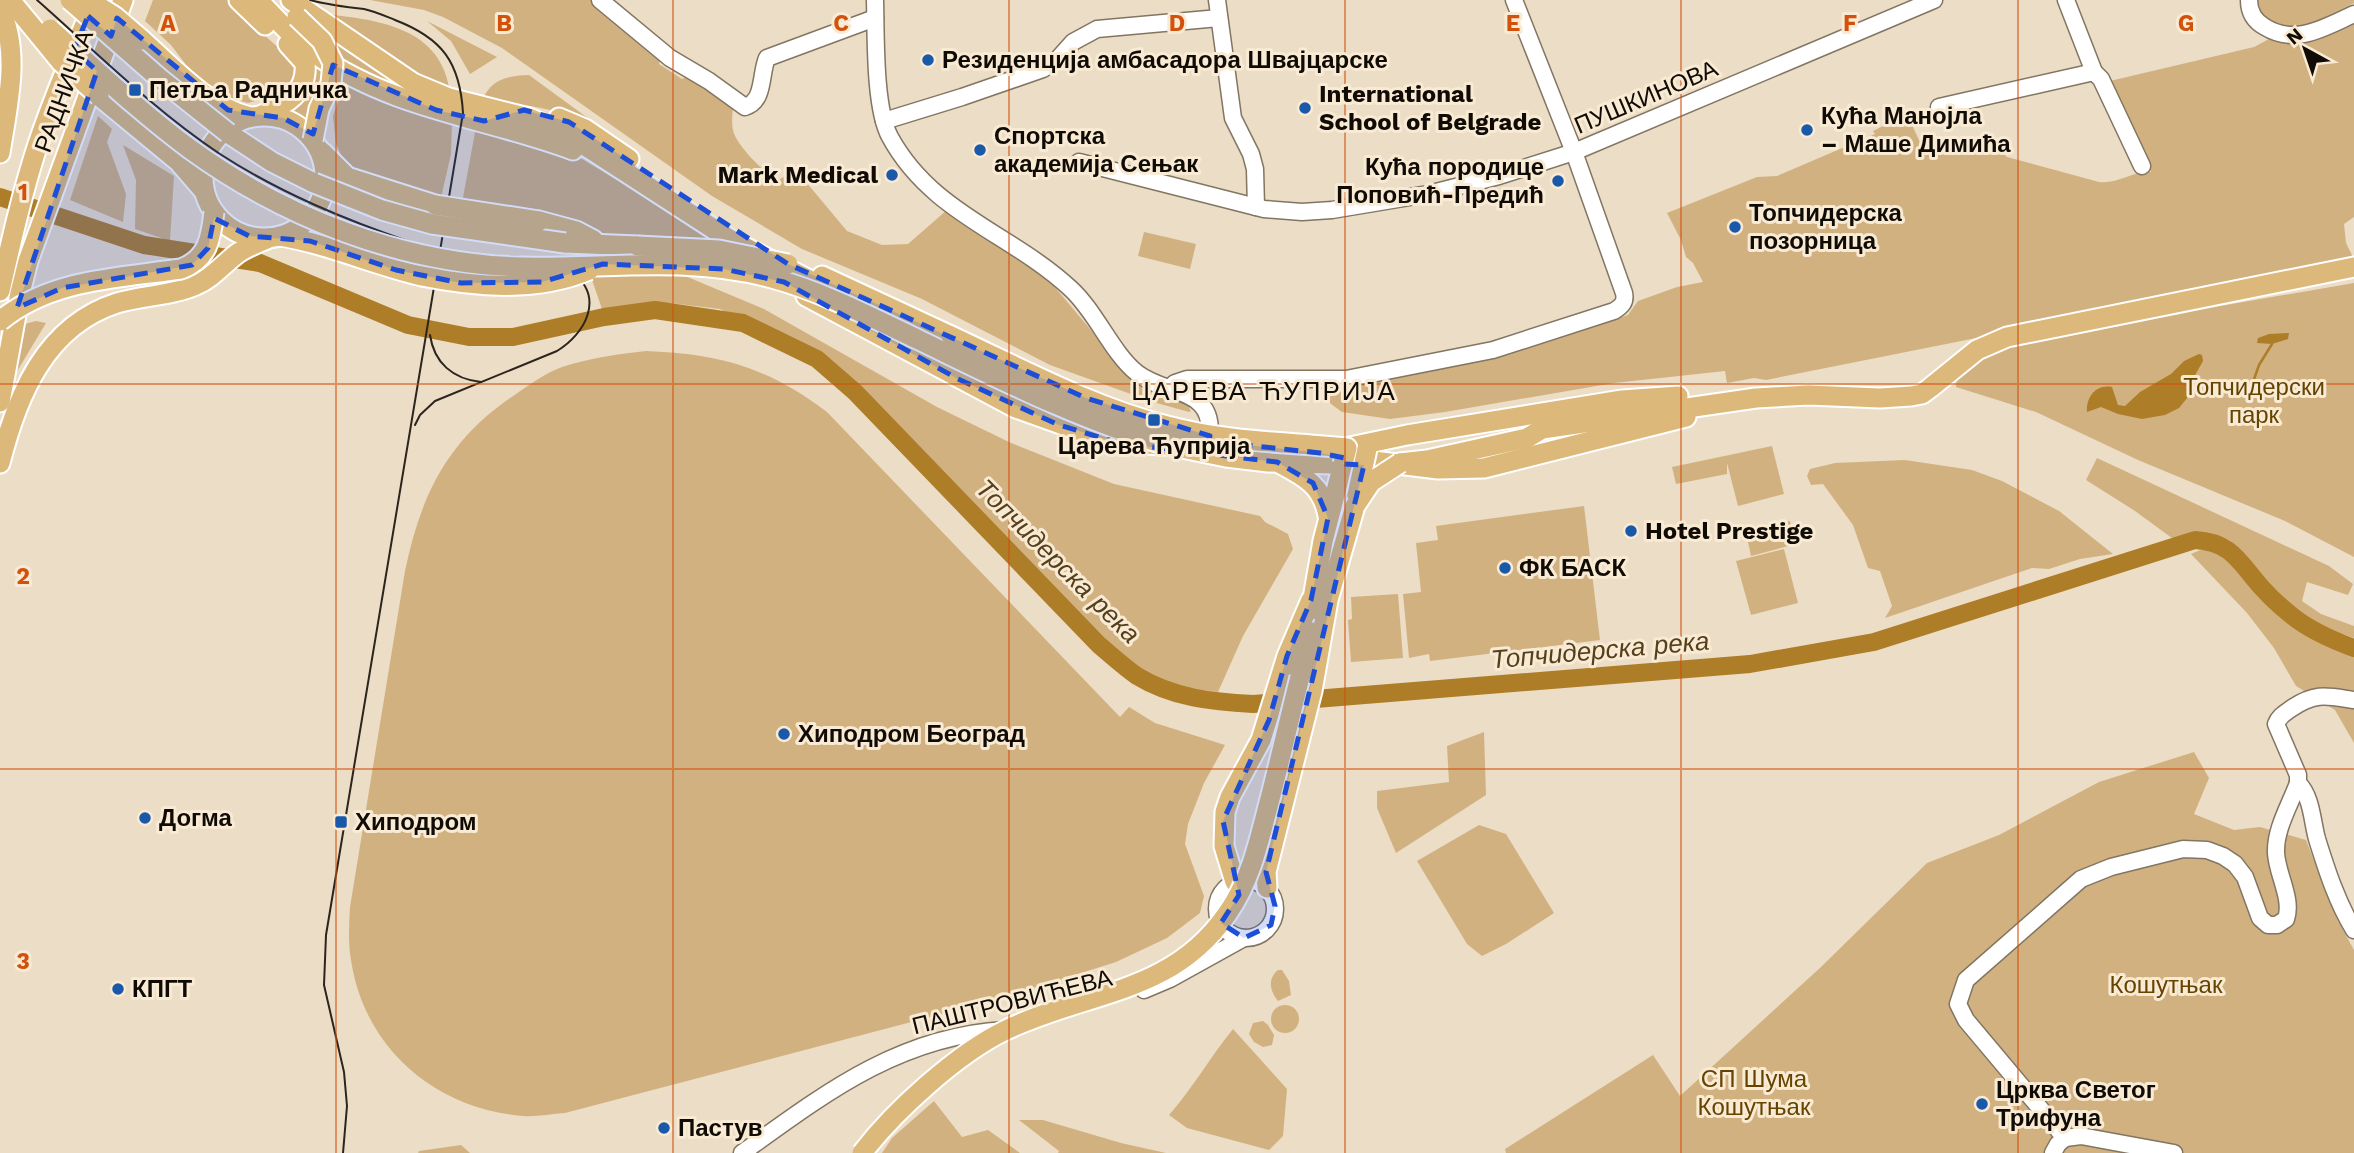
<svg xmlns="http://www.w3.org/2000/svg" width="2354" height="1153" viewBox="0 0 2354 1153" font-family="'Work Sans',sans-serif">
	<style>
		.green { fill: #d2b180 }
		.water { fill: #ae7d28 }
		.lines { fill: none; stroke-linecap: round; stroke-linejoin: round }
		.stream { stroke: #ae7d28; stroke-width: 2.5 }
		.river { stroke: #ae7d28; stroke-width: 18 }
		.minor-casing { stroke: #827561; stroke-width: 19 }
		.major-casing { stroke: #fff; stroke-width: 23 }
		.minor { stroke: #fff; stroke-width: 16 }
		.major { stroke: #dcb97a; stroke-width: 19 }
		.tram { stroke: #2c251d; stroke-width: 2 }
		.major-bridge-casing { stroke: #fff; stroke-width: 23; stroke-linecap: butt }
		.major-bridge { stroke: #dcb97a; stroke-width: 19 }
		.marked { fill: #1d4ed8; fill-opacity: 0.2; stroke: #1d4ed8; stroke-width: 5; stroke-dasharray: 14 9; stroke-linejoin: round }
		.grid { fill: none; stroke: #d2510b; stroke-width: 2; stroke-opacity: 0.55 }
		.poi-dot { fill: #1a59aa; stroke: #f9ead4; stroke-width: 2.5 }
		.labels { text-anchor: middle; dominant-baseline: central; stroke-width: 6; stroke-linejoin: round; paint-order: stroke }
		.poi-label { font-size: 24px; font-weight: bold; fill: #100b05; stroke: #f9ead4; text-anchor: start }
		.street-label { font-size: 24px; fill: #100b05; stroke: #f9ead4 }
		.park-label { font-size: 24px; fill: #654400; stroke: #f9ead4 }
		.neighbourhood-label { font-size: 26px; letter-spacing: 2px; fill: #100b05; stroke: #f9ead4 }
		.water-label { font-size: 26px; font-style: italic; fill: #55401d; stroke: #f9ead4 }
		.grid-label { font-size: 23px; text-anchor: middle; font-weight: bold; fill: #d2510b; stroke: #f9ead4; stroke-width: 6; stroke-linejoin: round; paint-order: stroke }
	</style>
	<rect width="100%" height="100%" fill="#ecddc7"/>
	<g class="green">
		<polygon points="153,0 229,0 235,9 290,58 298,75 295,84 282,95 248,103 225,97 190,70 171,45 145,21"/>
		<path d="M370 0H591L661 57 659 64 682 79 687 76 733 108C732 117 731 128 735 136 742 150 765 175 780 179L796 170 847 231 882 245 908 244 947 210 1029 264 1053 285 1122 367 1187 404 1191 411 1189 412 1153 402 1050 365 922 299 802 249 712 196 502 48 443 17 424 10Z"/>
		<polygon points="2253,0 2354,0 2354,3 2302,28 2278,26 2260,16"/>
		<path d="M324 14C379 20 442 27 450 94L415 78Z"/>
		<path d="M2354 18V217L2344 224 2346 243 2354 259 2273 279 1766 380 1754 378 1727 383 1725 371 1614 383 1445 412 1390 419 1342 412 1331 404 1319 382H1372L1491 359 1628 315 1638 301 1677 287 1703 282 1693 263 1686 257 1681 240 1667 213 1757 177 1777 176 1875 134 1873 131 1907 114 1924 151C1934 150 1944 153 1953 152 1972 150 1991 142 2007 157L2099 182C2118 184 2132 171 2151 172L2110 81 2254 47 2269 39C2302 46 2325 31 2354 18Z"/>
		<polygon points="427,21 497,57 470,74 451,41"/>
		<polygon points="322,30 444,104 343,66 339,53"/>
		<polygon points="304,49 327,67 310,126 285,112"/>
		<path d="M529 75 611 135C563 108 535 106 482 100 492 79 506 76 529 75Z"/>
		<polygon points="345,81 452,121 451,154 440,202 356,174 345,163 336,144 333,116"/>
		<polygon points="98,116 112,129 107,142 126,194 123,222 70,200"/>
		<polygon points="476,127 531,141 582,159 724,244 604,240 462,203"/>
		<polygon points="123,145 174,176 170,241 135,229 136,180"/>
		<polygon points="1144,232 1196,244 1190,269 1138,256"/>
		<polygon points="608,272 678,273 764,309 937,407 1011,443 1114,484 1260,516 1265,522 1288,534 1293,549 1243,636 1218,692 1158,685 1076,615 967,500 836,366 820,356 720,309 670,303 639,304 602,309 591,277"/>
		<polygon points="2354,283 2354,557 2285,521 2138,460 2036,412 1956,387 1957,378 1981,359 2008,348 2220,306"/>
		<polygon points="36,321 46,323 16,373 25,324"/>
		<path d="M646 351C720 354 767 367 827 412L1120 717 1129 707 1155 723 1225 745 1204 783 1188 824 1185 844 1204 896 1200 913 1167 938 1116 962 995 1000 565 1113C551 1114 536 1117 523 1116 435 1109 364 1048 351 960 348 943 349 925 350 907L405 571C421 494 448 439 516 394 530 384 546 373 562 367 590 358 618 354 646 351Z"/>
		<polygon points="1772,446 1784,494 1738,506 1727,463 1727,474 1676,484 1672,467"/>
		<path d="M2097 458 2329 566 2353 584 2348 595 2307 582 2302 601 2321 614 2354 626V638C2334 631 2312 622 2294 611 2261 589 2246 539 2203 536 2195 535 2185 539 2176 541L2135 511 2086 480Z"/>
		<polygon points="1905,460 1972,470 2002,481 2059,511 2113,554 2080,559 2049,569 2032,568 1885,618 1892,606 1880,571 1868,568 1853,525 1823,484 1811,485 1807,476 1810,469 1835,463"/>
		<polygon points="1584,506 1600,640 1430,661 1429,654 1409,658 1403,594 1421,592 1416,543 1438,540 1436,526"/>
		<polygon points="1790,521 1796,544 1751,556 1746,533"/>
		<path d="M2212 545C2239 563 2251 585 2274 607 2294 627 2328 643 2354 654V743L2335 710 2296 686 2274 648 2247 613 2191 554Z"/>
		<polygon points="1784,549 1798,603 1751,615 1736,561"/>
		<polygon points="1398,594 1403,658 1351,662 1348,620 1352,619 1351,597"/>
		<polygon points="1484,732 1486,795 1396,853 1377,808 1377,791 1449,782 1447,746"/>
		<polygon points="2194,752 2209,778 2194,814 2234,830 2260,827 2306,840 2338,921 2354,950 2354,1153 1506,1153 1505,1149 1653,1055 1680,1096 1821,967 1927,863 1999,835 2099,782"/>
		<polygon points="1479,825 1506,834 1554,913 1506,944 1482,956 1467,944 1417,861"/>
		<path d="M1278 970H1282L1289 981 1291 995 1278 1001C1270 991 1267 979 1278 970Z"/>
		<circle cx="1285" cy="1019" r="14"/>
		<polygon points="1263,1021 1268,1025 1274,1035 1272,1045 1263,1047 1254,1042 1249,1034 1253,1023"/>
		<path d="M1233 1029 1287 1089 1283 1136 1269 1150 1187 1128 1169 1115C1193 1088 1210 1057 1233 1029Z"/>
		<polygon points="934,1101 962,1137 988,1130 1020,1153 882,1153 892,1138"/>
		<polygon points="1019,1120 1043,1120 1121,1143 1166,1153 1058,1153 1059,1151"/>
		<polygon points="461,1145 470,1153 418,1153 419,1151"/>
	</g>
	<g class="water">
		<polygon points="2289,333 2288,339 2272,344 2257,343 2258,338 2269,334"/>
		<path d="M2199 354 2202 355 2203 361 2194 377 2188 397 2179 408 2165 415 2142 419 2118 414 2101 407 2087 412C2086 398 2095 384 2112 387L2118 405 2125 406 2140 392 2171 374 2184 361Z"/>
	</g>
	<g class="lines">
		<polyline class="stream" points="2244,396 2252,385 2259,365 2272,344"/>
		<path class="river" d="M0 197 144 245 260 263 408 325 469 337H513L604 317 655 310 743 323 817 359 855 392 1099 645C1111 655 1124 667 1137 676 1173 698 1213 702 1253 704L1750 664 1874 642 2195 540C2233 542 2240 564 2263 589 2271 598 2281 607 2291 615 2309 630 2332 640 2354 648"/>
		<g class="minor-casing">
			<g id="minor">
				<path d="M600 0 670 58 709 81 745 107C765 101 760 74 767 58L875 18"/>
				<path d="M875 0C876 35 874 108 890 137 932 214 1011 233 1071 289 1096 312 1112 353 1137 373 1168 397 1217 386 1209 441H1206"/>
				<polyline points="1217,0 1233,118 1251,154 1255,169 1256,207"/>
				<polyline points="2066,0 2094,72 2101,79 2142,166"/>
				<path d="M2249 0C2249 12 2254 21 2265 27 2296 46 2325 27 2354 14"/>
				<polyline points="1939,107 2094,72"/>
				<polyline points="884,121 962,97 1043,69 1056,61 1073,42 1097,29 1219,18"/>
				<polyline points="1079,162 1264,209 1302,212 1332,210 1428,194 1499,176 1574,152 1934,0"/>
				<path d="M1170 388 1175 383 1187 379H1346L1493 350 1614 311C1622 306 1626 302 1624 293L1574 152 1514 0"/>
				<path d="M2354 700C2327 696 2316 692 2292 708 2285 713 2279 716 2276 724L2298 775V783C2312 797 2312 821 2317 839 2327 871 2337 902 2354 930"/>
				<circle cx="1246" cy="909" r="29"/>
				<polyline points="1144,990 1170,979 1244,938"/>
				<path d="M2065 1138 1966 1020 1958 1004 1966 980 2081 879 2111 867 2183 849 2207 850 2223 856 2235 864 2245 877 2260 918 2268 925H2277L2286 919C2293 899 2277 874 2276 853 2275 829 2290 805 2298 783"/>
				<polyline points="2065,1138 2081,1136 2174,1153"/>
				<path d="M742 1153C824 1094 899 1036 1005 1030"/>
				<polyline points="2053,1153 2058,1144 2065,1138"/>
			</g>
		</g>
		<g class="major-casing">
			<g id="major">
				<polyline points="10,0 39,35"/>
				<polyline points="239,0 265,25"/>
				<path d="M258 0C276 19 295 40 317 55 393 109 488 118 573 150"/>
				<polyline points="291,0 413,83 449,98 529,118 570,136 729,239 831,291"/>
				<path d="M0 9C21 53 7 107 0 153"/>
				<path d="M142 40C173 68 208 107 250 117"/>
				<polyline points="99,96 179,162 204,191"/>
				<path d="M262 115C285 105 308 93 305 63L288 44"/>
				<circle cx="264" cy="177" r="61"/>
				<polyline points="559,118 585,129 629,159"/>
				<polyline points="228,133 272,162 314,183"/>
				<polyline points="322,152 347,177 435,205"/>
				<polyline points="539,221 576,231 593,240"/>
				<path d="M280 236C329 244 374 265 422 276"/>
				<polyline points="565,243 638,246"/>
				<polyline points="822,276 951,336"/>
				<path d="M0 291C11 242 22 193 38 144 54 96 74 50 94 3"/>
				<polyline points="806,296 1016,408 1097,437 1119,443 1167,445 1226,457 1268,462 1360,465"/>
				<polyline points="0,402 20,293 28,261 123,0"/>
				<polyline points="1331,451 1407,435 1622,400 1678,396"/>
				<polyline points="1349,458 1438,469 1484,468 1686,417"/>
				<path d="M0 463C17 396 45 326 117 303 143 295 171 296 196 285 213 278 223 264 238 253 247 247 257 243 267 239"/>
				<polyline points="1400,463 1427,460 1527,438 1542,429 1756,398 1808,395 1880,398 1911,396 1922,394 1930,388 1977,350 2007,337 2354,267"/>
				<path d="M1281 464C1306 477 1323 487 1328 516"/>
				<polyline points="1311,610 1323,541 1343,464"/>
				<polyline points="1300,677 1312,632"/>
				<polyline points="1235,882 1224,846 1225,812 1230,797 1261,740 1287,656 1311,600"/>
				<polyline points="1267,888 1266,872 1312,691 1328,600 1355,506"/>
			</g>
		</g>
		<use href="#minor" class="minor"/>
		<use href="#major" class="major"/>
		<g class="tram">
			<path d="M37 0C97 53 154 110 220 154 280 193 346 220 413 243 433 249 455 253 475 255 506 257 547 253 573 273 605 298 585 334 557 351L435 401 420 415 415 425"/>
			<path d="M310 0C328 5 346 7 364 9 374 11 385 16 395 20 442 38 460 62 463 113L326 935 324 985 344 1072 347 1106 343 1153"/>
			<path d="M430 335C434 363 453 379 481 382"/>
		</g>
		<g class="major-bridge-casing">
			<g id="major-bridge">
				<polyline points="70,0 159,78 228,133"/>
				<polyline points="88,0 114,16 142,40"/>
				<polyline points="297,17 322,41 333,63 331,83 319,109 313,140"/>
				<path d="M50 29C96 70 141 113 190 149 285 218 403 264 521 267 605 269 689 255 772 278 823 292 871 317 919 340 1000 379 1080 420 1167 445"/>
				<polyline points="39,35 61,62 99,96"/>
				<polyline points="314,183 382,210 432,224 565,243"/>
				<polyline points="435,205 539,221"/>
				<polyline points="638,246 719,250 788,264"/>
				<path d="M422 276C475 287 538 292 589 270"/>
				<path d="M0 321C50 279 119 278 181 269 208 259 211 238 214 212"/>
				<path d="M951 336C1022 369 1092 407 1167 426 1227 442 1286 442 1347 448L1343 464"/>
				<polyline points="1357,495 1367,449"/>
				<polyline points="1355,506 1371,482 1400,463"/>
				<path d="M862 1153C895 1110 958 1053 1006 1030 1087 991 1171 995 1227 914 1252 879 1260 836 1271 795 1281 756 1290 716 1300 677"/>
			</g>
		</g>
		<use href="#major-bridge" class="major-bridge"/>
	</g>
	<path class="marked" d="M88 16 111 36 117 18 228 110 283 118 313 134 333 65 436 110 484 121 524 110 569 122 788 264 1086 398 1210 436 1209 441 1320 453 1345 458 1343 464 1364 465 1266 872 1275 906 1271 925 1244 938 1221 923 1239 895 1223 821 1269 720 1287 656 1311 600 1328 518 1313 483 1277 462 1119 443 1059 425 958 379 784 282 724 269 603 264 542 282 461 283 396 270 310 241 249 236 214 218 208 248 192 265 62 288 17 308 97 71 74 50Z"/>
	<path class="grid" d="M336 0V1153M673 0V1153M1009 0V1153M1345 0V1153M1681 0V1153M2018 0V1153M0 384H2354M0 769H2354"/>
	<g class="poi-dot">
		<circle cx="928" cy="60" r="7"/>
		<rect x="128" y="83" width="14" height="14" rx="3.5"/>
		<circle cx="1305" cy="108" r="7"/>
		<circle cx="1807" cy="130" r="7"/>
		<circle cx="980" cy="150" r="7"/>
		<circle cx="892" cy="175" r="7"/>
		<circle cx="1558" cy="181" r="7"/>
		<circle cx="1735" cy="227" r="7"/>
		<rect x="1147" y="413" width="14" height="14" rx="3.5"/>
		<circle cx="1631" cy="531" r="7"/>
		<circle cx="1505" cy="568" r="7"/>
		<circle cx="784" cy="734" r="7"/>
		<circle cx="145" cy="818" r="7"/>
		<rect x="334" y="815" width="14" height="14" rx="3.5"/>
		<circle cx="118" cy="989" r="7"/>
		<circle cx="1982" cy="1104" r="7"/>
		<circle cx="664" cy="1128" r="7"/>
	</g>
	<g class="labels">
		<g class="poi-label">
			<text x="942" y="60">Резиденција амбасадора Швајцарске</text>
			<text x="149" y="90">Петља Радничка</text>
			<text x="1319" y="94">International<tspan x="1319" dy="28">School of Belgrade</tspan></text>
			<text x="1821" y="116">Кућа Манојла<tspan x="1821" dy="28">– Маше Димића</tspan></text>
			<text x="994" y="136">Спортска<tspan x="994" dy="28">академија Сењак</tspan></text>
			<text x="1544" y="167" text-anchor="end">Кућа породице<tspan x="1544" dy="28">Поповић-Предић</tspan></text>
			<text x="878" y="175" text-anchor="end">Mark Medical</text>
			<text x="1749" y="213">Топчидерска<tspan x="1749" dy="28">позорница</tspan></text>
			<text x="1154" y="446" text-anchor="middle">Царева Ћуприја</text>
			<text x="1645" y="531">Hotel Prestige</text>
			<text x="1519" y="568">ФК БАСК</text>
			<text x="798" y="734">Хиподром Београд</text>
			<text x="159" y="818">Догма</text>
			<text x="355" y="822">Хиподром</text>
			<text x="132" y="989">КПГТ</text>
			<text x="1996" y="1090">Црква Светог<tspan x="1996" dy="28">Трифуна</tspan></text>
			<text x="678" y="1128">Пастув</text>
		</g>
		<g class="street-label">
			<text transform="translate(64 91) rotate(-70)">РАДНИЧКА</text>
			<text transform="translate(1646 97) rotate(-23)">ПУШКИНОВА</text>
			<text transform="translate(1012 1002) rotate(-14)">ПАШТРОВИЋЕВА</text>
		</g>
		<g class="park-label">
			<text x="2254" y="387">Топчидерски<tspan x="2254" dy="28">парк</tspan></text>
			<text x="2166" y="985">Кошутњак</text>
			<text x="1754" y="1079">СП Шума<tspan x="1754" dy="28">Кошутњак</tspan></text>
		</g>
		<g class="neighbourhood-label">
			<text x="1264" y="391">ЦАРЕВА ЋУПРИЈА</text>
		</g>
		<g class="water-label">
			<text transform="translate(1058 561) rotate(45)">Топчидерска река</text>
			<text transform="translate(1600 650) rotate(-5)">Топчидерска река</text>
		</g>
	</g>
	<g class="grid-label">
		<text x="168" y="31">A</text>
		<text x="504" y="31">B</text>
		<text x="841" y="31">C</text>
		<text x="1177" y="31">D</text>
		<text x="1513" y="31">E</text>
		<text x="1850" y="31">F</text>
		<text x="2186" y="31">G</text>
		<text x="23" y="200">1</text>
		<text x="23" y="584">2</text>
		<text x="23" y="969">3</text>
	</g>
	<g transform="translate(2305 49) rotate(320)" stroke="#f9ead4" stroke-width="5" paint-order="stroke">
	<path d="M0-5L12 26L0 18L-12 26Z" fill="#100b05"/>
	<text y="-10" font-size="19" font-weight="bold" text-anchor="middle" fill="#100b05">N</text>
	</g>
</svg>
